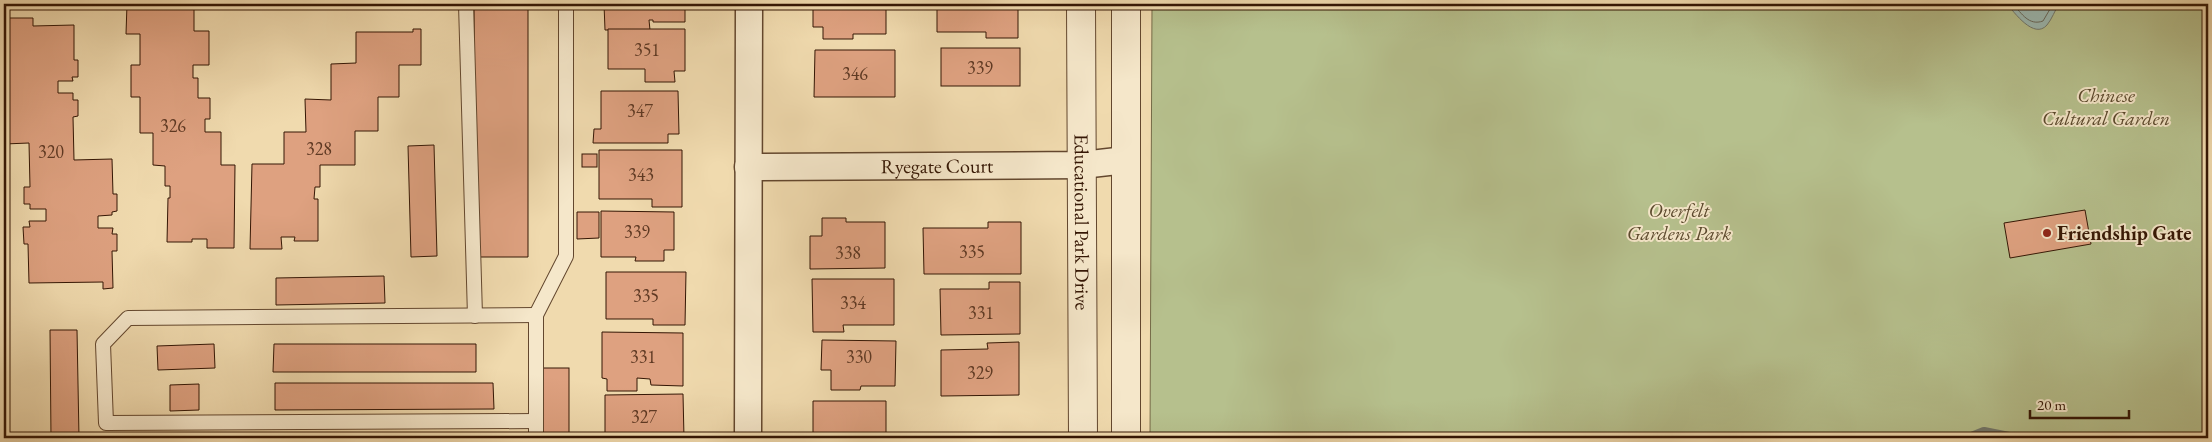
<svg xmlns="http://www.w3.org/2000/svg" width="2212" height="442" viewBox="0 0 2212 442" font-family="'EB Garamond',serif">
	<style>
		.green { fill: #b6c08d; stroke: #756b48 }
		.water { fill: #9cb9b2; stroke: #72786c }
		.lines { fill: none; stroke-linecap: round; stroke-linejoin: round }
		.shore { stroke: #68685b; stroke-width: 1 }
		.stream { stroke: #72786c; stroke-width: 10 }
		.building { fill: #dea180; stroke: #341604 }
		.service-casing { stroke: #63472e; stroke-width: 16 }
		.minor-casing { stroke: #63472e; stroke-width: 29 }
		.tertiary-casing { stroke: #63472e; stroke-width: 30 }
		.service { stroke: #f5e7ca; stroke-width: 14 }
		.minor { stroke: #f5e7ca; stroke-width: 26 }
		.tertiary { stroke: #f5e7ca; stroke-width: 28 }
		.poi-dot { fill: #8f2418; stroke: #f5e7ca; stroke-width: 2 }
		.labels { text-anchor: middle; dominant-baseline: central; stroke-width: 4; stroke-linejoin: round; paint-order: stroke }
		.number-label { font-size: 18px; fill: #5e3923 }
		.park-label { font-size: 20px; font-style: italic; fill: #5b492d; stroke: #f5e7ca }
		.street-label { font-size: 20px; fill: #341604; stroke: #f5e7ca }
		.poi-label { font-size: 20px; font-weight: bold; fill: #341604; stroke: #f5e7ca; text-anchor: start }
	</style>
	<rect width="100%" height="100%" fill="#f0daae"/>
	<filter id="stains"><feTurbulence type="fractalNoise" baseFrequency=".004" numOctaves="4"/><feColorMatrix values="0 0 0 0 .2 0 0 0 0 .09 0 0 0 0 .02 0 0 0 .5 -.17"/></filter>
	<radialGradient id="worn" r=".72"><stop offset=".6" stop-color="#630" stop-opacity="0"/><stop offset="1" stop-color="#630" stop-opacity=".3"/></radialGradient>
	<polygon class="green" points="1152,4 2208,4 2208,438 1150,438"/>
	<path class="water" d="M2007 4H2059C2055 10 2052 19 2047 25 2034 40 2014 12 2007 4Z"/>
	<g class="lines">
		<path class="shore" d="M2013 4C2022 14 2029 26 2043 21L2053 4"/>
		<polyline class="stream" points="1969,438 1984,432 2014,438"/>
	</g>
	<g class="building">
		<polygon points="127,4 194,4 194,31 209,31 209,65 193,65 193,78 198,78 198,98 210,98 210,119 205,119 205,132 221,132 221,165 235,165 234,248 207,248 207,239 192,239 192,242 167,242 168,198 170,198 170,186 165,186 165,166 153,165 153,133 140,133 140,97 131,97 131,65 140,65 140,34 126,34"/>
		<polygon points="474,4 528,4 528,257 475,257"/>
		<polygon points="604,4 685,4 685,22 653,22 653,20 649,20 650,30 605,30"/>
		<polygon points="813,4 886,4 886,34 853,34 853,39 823,39 823,27 813,27"/>
		<polygon points="937,4 1018,4 1018,38 986,38 986,32 937,32"/>
		<polygon points="4,18 33,18 33,26 74,25 74,60 78,60 78,77 72,77 73,81 58,81 58,93 73,93 73,100 78,100 78,116 73,117 74,160 112,159 113,194 117,194 117,211 112,212 112,215 98,216 98,228 113,228 112,234 117,234 117,251 112,251 113,288 103,289 103,282 29,283 28,244 24,244 23,227 30,227 29,221 46,221 46,209 30,209 30,204 24,204 24,187 30,187 29,143 4,144 4,87 6,87 6,75 4,75"/>
		<polygon points="413,29 421,29 421,65 399,65 399,97 378,97 378,131 355,131 355,165 320,165 320,187 315,187 314,199 318,199 318,241 294,241 295,237 281,237 282,249 250,249 252,164 284,164 284,132 306,132 305,99 331,100 331,64 356,63 356,32 413,32"/>
		<polygon points="608,29 685,29 685,71 674,71 675,82 645,82 645,69 608,69"/>
		<rect x="941" y="48" width="79" height="38"/>
		<polygon points="815,50 895,50 895,97 814,97"/>
		<polygon points="601,91 678,91 679,134 668,134 668,143 593,143 594,129 601,129"/>
		<polygon points="434,145 437,256 411,257 408,146"/>
		<polygon points="599,150 682,150 682,207 652,207 652,199 599,199"/>
		<rect x="582" y="154" width="15" height="13"/>
		<polygon points="2085,210 2091,244 2010,258 2004,223"/>
		<polygon points="601,211 674,212 674,250 664,250 664,261 635,261 636,257 601,257"/>
		<polygon points="577,212 599,212 599,238 577,239"/>
		<polygon points="822,218 846,218 846,222 885,222 885,268 810,269 810,236 822,236"/>
		<polygon points="988,222 1021,222 1021,274 924,274 923,228 988,228"/>
		<polygon points="606,272 686,272 685,325 653,325 653,319 606,319"/>
		<polygon points="384,276 385,303 276,305 276,278"/>
		<polygon points="812,279 894,279 894,325 843,325 844,332 813,332"/>
		<polygon points="989,282 1020,282 1020,334 941,335 940,289 989,289"/>
		<polygon points="50,330 77,330 79,438 51,438"/>
		<polygon points="602,332 683,333 683,386 651,385 650,379 637,378 637,391 607,391 607,379 602,378"/>
		<polygon points="822,340 896,341 895,386 861,386 860,390 831,390 831,370 821,370"/>
		<polygon points="1019,342 1019,395 941,396 941,350 988,349 987,343"/>
		<polygon points="214,344 215,368 158,370 157,346"/>
		<polygon points="274,344 476,344 476,372 273,372"/>
		<rect x="542" y="368" width="27" height="70"/>
		<polygon points="275,383 493,383 494,409 275,410"/>
		<polygon points="199,384 199,410 170,411 170,385"/>
		<polygon points="683,394 684,438 605,438 605,395"/>
		<polygon points="813,401 886,401 886,438 822,438 822,433 813,434"/>
	</g>
	<g class="lines">
		<g class="service-casing">
			<g id="service">
				<polyline points="466,4 475,316"/>
				<polyline points="536,315 128,318 103,344 106,423 536,421"/>
				<polyline points="536,438 536,315 566,256 566,4"/>
			</g>
		</g>
		<g class="minor-casing">
			<g id="minor">
				<path id="s1" d="M748 167 1082 165 1126 160"/>
				<polyline points="748,438 749,4"/>
			</g>
		</g>
		<g class="tertiary-casing">
			<g id="tertiary">
				<path id="s2" d="M1081 4 1083 438"/>
				<polyline points="1126,438 1126,4"/>
			</g>
		</g>
		<use href="#service" class="service"/>
		<use href="#minor" class="minor"/>
		<use href="#tertiary" class="tertiary"/>
	</g>
	<circle class="poi-dot" cx="2047" cy="233" r="5"/>
	<g class="labels">
		<g class="number-label">
			<text x="647" y="49">351</text>
			<text x="980" y="67">339</text>
			<text x="855" y="73">346</text>
			<text x="640" y="110">347</text>
			<text x="173" y="125">326</text>
			<text x="319" y="148">328</text>
			<text x="51" y="151">320</text>
			<text x="641" y="174">343</text>
			<text x="637" y="231">339</text>
			<text x="972" y="251">335</text>
			<text x="848" y="252">338</text>
			<text x="646" y="295">335</text>
			<text x="853" y="302">334</text>
			<text x="981" y="312">331</text>
			<text x="643" y="356">331</text>
			<text x="859" y="356">330</text>
			<text x="980" y="372">329</text>
			<text x="644" y="416">327</text>
		</g>
		<g class="park-label">
			<text x="2106" y="95">Chinese<tspan x="2106" dy="23">Cultural Garden</tspan></text>
			<text x="1679" y="210">Overfelt<tspan x="1679" dy="23">Gardens Park</tspan></text>
		</g>
		<g class="street-label">
			<text stroke="none"><textPath href="#s1" startOffset="189">Ryegate Court</textPath></text>
			<text stroke="none"><textPath href="#s2" startOffset="218">Educational Park Drive</textPath></text>
		</g>
		<g class="poi-label">
			<text x="2057" y="233">Friendship Gate</text>
		</g>
	</g>
	<rect width="2212" height="442" fill="none" stroke="#f0daae" stroke-width="20"/>
	<rect x="5" y="5" width="2202" height="432" fill="none" stroke="#341604" stroke-width="2.5"/>
	<rect x="10" y="10" width="2192" height="422" fill="none" stroke="#341604"/>
	<path d="M2030 410v8h99v-8" fill="none" stroke="#341604" stroke-width="2.5"/>
	<text x="2037" y="410" font-size="15" fill="#341604" stroke="#f5e7ca" stroke-width="4" paint-order="stroke">20 m</text>
	<rect width="100%" height="100%" filter="url(#stains)"/>
	<rect width="100%" height="100%" fill="url(#worn)"/>
</svg>
